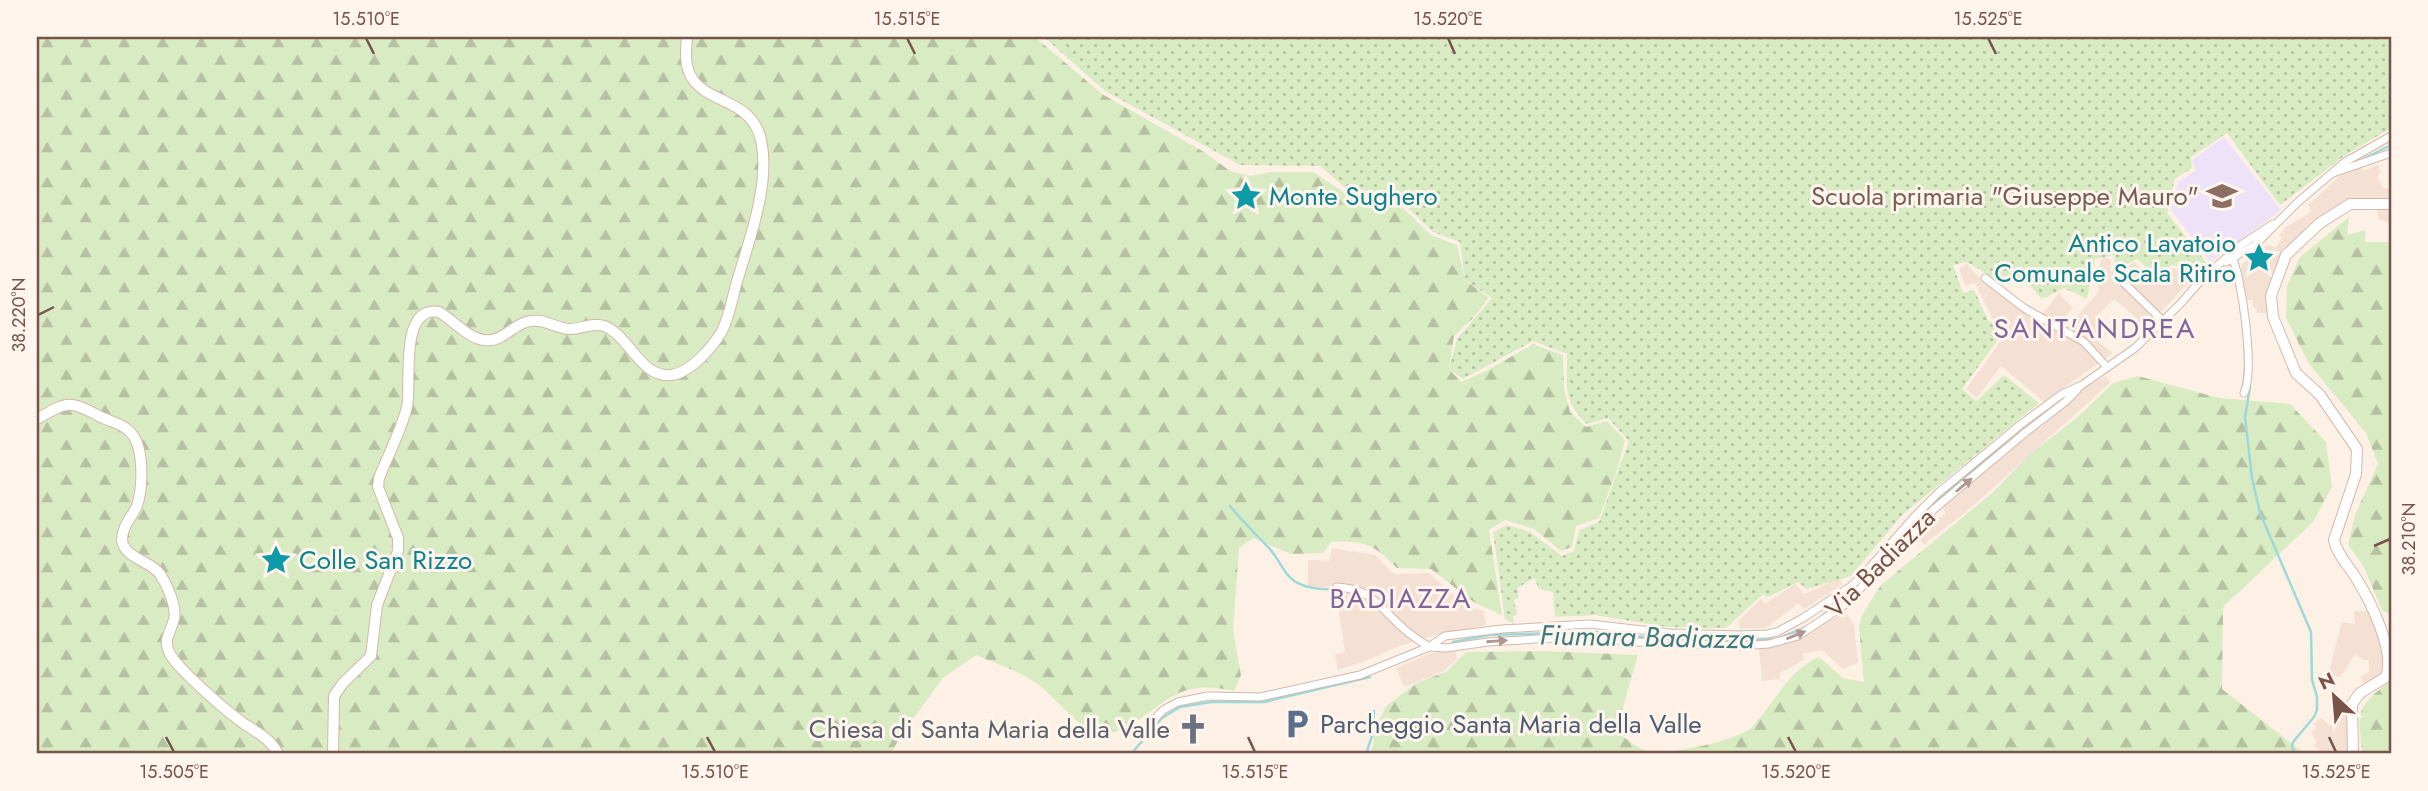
<svg xmlns="http://www.w3.org/2000/svg" width="2428" height="791" viewBox="0 0 2428 791" font-family="Jost,sans-serif">
	<style>
		.residential { fill: #f5e1d4 }
		.education { fill: #eee2f9 }
		.grass { fill: url(#grass-dots) }
		.forest { fill: url(#forest-firs) }
		.lines { fill: none; stroke-linecap: round; stroke-linejoin: round }
		.stream { stroke: #9fd8d9; stroke-width: 2.5 }
		.street-casing { stroke: #d1b9ad; stroke-width: 9 }
		.secondary-casing { stroke: #d4b8ab; stroke-width: 12 }
		.street { stroke: #fff; stroke-width: 7 }
		.secondary { stroke: #fff; stroke-width: 10 }
		.oneway { fill: #ad9892 }
		.ticks { fill: none; stroke: #775349; stroke-width: 2.5 }
		.labels { text-anchor: middle; dominant-baseline: central; stroke-width: 6; stroke-linejoin: round; paint-order: stroke }
		.culture-label { font-size: 26px; fill: #0d838f; stroke: #fff5ec; text-anchor: start }
		.education-label { font-size: 26px; fill: #785e54; stroke: #fff5ec; text-anchor: end }
		.street-label { font-size: 26px; fill: #775349; stroke: #fff5ec }
		.service-label { font-size: 26px; fill: #4e5e75; stroke: #fff5ec; text-anchor: start }
		.worship-label { font-size: 26px; fill: #5b616d; stroke: #fff5ec; text-anchor: end }
		.neighbourhood-label { font-size: 28px; letter-spacing: 2px; fill: #81659b; stroke: #fff5ec }
		.water-label { font-size: 28px; font-style: italic; fill: #3c7b7d; stroke: #fff5ec }
		.neatline { fill: none; stroke: #775349; stroke-width: 2.5 }
		.ticks-label { font-size: 18px; text-anchor: middle; fill: #775349 }
	</style>
	<defs>
		<pattern id="grass-dots" width="8" height="8" patternUnits="userSpaceOnUse" patternTransform="scale(1.75)"><rect width="8" height="8" fill="#d9ebc3"/><path d="M2 2h.1M6 6h.1" fill="none" stroke="#b5c1a0" stroke-width="1.8" stroke-linecap="round"/></pattern>
		<pattern id="forest-firs" width="22" height="20" patternUnits="userSpaceOnUse" patternTransform="scale(1.75)"><rect width="22" height="20" fill="#d9ebc3"/><path d="M5 1l3.5 6h-7zM16 11l3.5 6h-7z" fill="#b5c1a0"/></pattern>
	</defs>
	<rect width="100%" height="100%" fill="#fdf1e5"/>
	<g class="residential">
		<polygon points="2378,164 2381,173 2377,176 2383,188 2391,189 2391,225 2378,218 2375,200 2347,199 2292,243 2269,294 2267,313 2257,313 2257,308 2253,307 2253,300 2247,300 2241,269 2242,264 2268,244 2275,248 2282,238 2279,235 2285,227 2311,212 2308,205 2343,173 2361,166 2364,171"/>
		<polygon points="2103,256 2111,260 2110,271 2120,272 2134,262 2157,283 2175,268 2188,283 2142,332 2131,327 2139,320 2114,299 2098,315 2112,329 2096,340 2113,353 2044,402 2001,366 1977,398 1966,389 2005,335 2006,325 1992,318 1975,283 1965,286 1959,269 1967,264 1979,277 2019,306 2042,314 2059,293 2073,308 2059,323 2066,329 2099,291 2095,277"/>
		<polygon points="2106,376 2110,383 1965,513 1923,545 1917,532 1934,515 1938,519 1946,513 1942,507 2014,448 2012,445 2078,392"/>
		<polygon points="1332,548 1375,555 1394,574 1429,573 1466,606 1484,611 1486,625 1432,636 1400,646 1363,662 1338,670 1335,655 1345,652 1335,587 1308,587 1308,560 1329,561"/>
		<polygon points="1838,579 1843,584 1803,610 1799,603 1766,628 1740,629 1738,621 1761,599 1765,604 1795,584 1804,594"/>
		<polygon points="1845,611 1854,625 1858,663 1843,669 1822,650 1803,654 1804,660 1780,673 1780,679 1762,681 1759,649 1802,638"/>
		<polygon points="2354,611 2368,611 2380,637 2391,639 2391,659 2380,676 2365,685 2360,678 2369,671 2369,660 2363,660 2355,654 2341,677 2328,675 2342,622 2355,624"/>
		<polygon points="1454,648 1457,659 1444,671 1404,687 1396,668 1428,654"/>
		<polygon points="2339,702 2347,707 2349,754 2324,754 2314,746 2317,741 2311,733 2317,727 2314,724 2321,718 2330,726 2335,722 2330,718"/>
	</g>
	<polygon class="education" points="2224,137 2281,210 2211,262 2171,210 2178,182 2196,170 2192,160"/>
	<path class="grass" d="M1044 37H2391V128L2344 156 2280 205 2227 133 2191 157 2192 168 2175 179 2167 206 2168 214 2208 265 2192 280 2179 266 2171 265 2157 277 2137 259 2116 271 2114 255 2095 259 2087 299 2064 288 2042 299 2025 280 2015 278 2004 285 1967 262 1953 265 1963 293 1974 290 1988 320 2001 328 2002 334 1962 389 1976 401 2004 375 2039 403 1902 515 1851 576 1807 589 1798 582 1768 597 1763 594 1726 628 1667 627 1595 615 1555 617 1553 592 1539 589 1534 578 1517 588 1519 597 1514 600 1517 614 1513 616 1514 624 1505 619 1493 532 1507 525 1530 532 1562 556 1574 551 1579 530 1599 522 1629 441 1608 418 1587 424C1562 401 1567 385 1567 354L1533 341 1463 379 1449 369 1457 339 1492 298 1465 280 1460 242 1433 232 1403 203 1383 196 1349 191 1320 166 1240 165 1105 91Z"/>
	<g class="forest">
		<path d="M37 37H1035L1102 94 1204 152 1230 171 1251 176 1270 172H1313L1348 195 1372 198 1402 207 1431 235 1457 245 1465 280 1489 298 1473 318 1454 336 1449 369 1461 382 1488 370 1533 344 1563 355 1564 388 1570 412 1586 427 1607 421 1625 440 1618 467 1599 518 1576 526 1572 547 1561 551 1534 529 1505 520 1489 530 1502 615 1475 603 1431 569 1397 568C1371 543 1367 541 1331 542L1323 553 1291 554 1253 538 1239 548 1233 630 1241 675 1234 691C1215 687 1196 685 1177 694 1153 705 1121 744 1092 731 1075 723 1054 697 1039 685 1022 672 996 664 976 655L943 678 907 727 890 754H37Z"/>
		<polygon points="2349,217 2347,235 2366,230 2365,242 2391,242 2391,615 2382,610 2363,565 2348,545 2355,515 2378,464 2366,433 2309,364 2286,318 2287,286 2299,258"/>
		<path d="M2138 376 2219 398 2290 404 2326 442 2332 487 2313 522 2223 607 2222 689 2305 754H1371L1376 727 1386 706 1418 682 1446 672 1466 652 1543 651 1638 655 1616 731C1624 737 1638 749 1648 751 1668 755 1738 741 1752 727 1774 704 1788 670 1819 657L1843 678 1864 682 1859 627 1862 615 1881 585 1992 493 2028 456 2080 415 2113 383Z"/>
		<path d="M2391 680V754H2363C2357 710 2356 708 2391 680Z"/>
	</g>
	<g class="lines">
		<g class="stream">
			<polyline points="2361,160 2391,145"/>
			<polyline points="2250,387 2245,417 2252,478 2260,513 2311,632 2312,680 2317,697 2317,710 2314,717 2293,742 2292,747 2295,754"/>
			<path d="M1230 506C1242 521 1255 533 1268 547 1276 555 1280 565 1287 574 1298 589 1320 590 1338 589"/>
			<polyline points="1884,558 1940,497 2061,400"/>
			<polyline points="1853,591 1861,583"/>
			<polyline points="1821,617 1832,608"/>
			<polyline points="1784,636 1804,628"/>
			<polyline points="1453,642 1489,635 1596,632 1664,639 1736,641 1774,639"/>
			<polyline points="1131,754 1162,718 1180,707 1211,702 1264,702 1370,677"/>
			<polyline points="1366,754 1373,733 1374,711"/>
		</g>
		<g class="street-casing">
			<g id="street">
				<polyline points="2333,173 2391,153"/>
				<path d="M2231 254C2242 277 2255 371 2244 393"/>
				<polyline points="2226,262 2255,245 2298,202 2345,162 2391,136"/>
				<polyline points="1985,278 2024,308 2084,342 2107,367"/>
				<polyline points="2122,281 2163,321"/>
				<path d="M1337 587C1372 589 1378 606 1402 627 1410 635 1420 641 1429 647"/>
				<polyline points="1430,647 1446,648 1488,642 1588,636 1635,642 1738,646 1769,644 1798,636 1846,604 1933,510 2026,432 2065,402 2077,390"/>
				<polyline points="1142,733 1163,710 1178,702 1208,696 1260,697 1360,675 1429,647 1445,636 1502,629 1590,624 1669,633 1738,635 1767,634 1777,632 1803,618 1850,587 1865,573 1915,516 1938,493 2020,425 2062,394 2082,385 2135,348 2181,303 2203,278 2241,245 2273,224"/>
			</g>
		</g>
		<g class="secondary-casing">
			<g id="secondary">
				<path d="M37 419C67 402 68 399 99 416 108 421 120 423 128 430 145 443 143 487 137 506 132 517 122 526 122 540 124 558 151 561 160 574 167 585 177 606 174 619 171 633 162 639 170 654 179 670 223 708 239 720 253 731 270 737 278 754"/>
				<path d="M333 754 334 696 343 683 371 656 377 605 398 551V538L378 487 379 478C388 455 401 431 407 407 412 385 398 305 439 312 453 320 468 338 484 340 501 343 512 326 526 322 542 317 553 327 568 329 580 330 592 322 604 326 629 335 640 378 671 375 690 373 713 347 722 331 729 317 732 300 736 285 748 243 771 184 761 140 752 99 708 104 692 78 684 66 686 50 687 37"/>
				<path d="M2353 754 2352 704 2360 693 2386 677C2396 652 2370 600 2356 578 2349 566 2337 555 2334 540L2356 474 2357 449 2320 395 2296 373 2273 317 2271 296 2286 255 2320 223 2350 204H2391"/>
			</g>
		</g>
		<use href="#street" class="street"/>
		<use href="#secondary" class="secondary"/>
	</g>
	<defs><path id="oneway-solid" d="M-6-.8H1V-3.2L6.5 0L1 3.2V.8H-6Z" transform="scale(1.75)"/></defs>
	<g class="oneway">
		<use href="#oneway-solid" transform="translate(1964 485) rotate(-40)"/>
		<use href="#oneway-solid" transform="translate(1796 635) rotate(-22)"/>
		<use href="#oneway-solid" transform="translate(1497 641) rotate(-4)"/>
	</g>
	<path class="ticks" d="M366 38 374 54M907 38 915 54M1448 38 1455 54M1988 38 1996 54M38 315 54 307M2374 546 2390 539M166 737 174 752M707 737 715 752M1248 737 1255 752M1788 737 1796 752M2329 737 2336 752"/>
	<defs>
		<g id="sight-bare" transform="scale(2.415)"><path d="M0-6L1.8-2.2L6-1.7L2.9 1.2L3.7 5.4L0 3.3L-3.7 5.4L-2.9 1.2L-6-1.7L-1.8-2.2Z" fill="#0f9aa8" stroke="#fff5ec" stroke-width="2.5" paint-order="stroke"/></g>
		<g id="school-bare" transform="scale(2.415)"><path d="M0-5L7-2L0 1L-7-2ZM-4 1L0 2.5L4 1V4Q0 6-4 4Z" fill="#8d6e63" stroke="#fff5ec" stroke-width="2.5" paint-order="stroke"/></g>
		<g id="parking-bare" transform="scale(2.415)"><path d="M-3.5-5.5H1a3.5 3.5 0 0 1 0 7H-1V5.5H-3.5ZM-1-3.4V-.6H.8a1.4 1.4 0 0 0 0-2.8Z" fill="#5c6f8a" stroke="#fff5ec" stroke-width="2.5" paint-order="stroke"/></g>
		<g id="church-bare" transform="scale(2.415)"><path d="M-1.2-6h2.4v3.5h3.3v2.4h-3.3V6h-2.4V-.1h-3.3v-2.4h3.3Z" fill="#6b7280" stroke="#fff5ec" stroke-width="2.5" paint-order="stroke"/></g>
	</defs>
	<g fill-rule="evenodd">
		<use href="#sight-bare" x="1246" y="196"/>
		<use href="#school-bare" x="2222" y="196"/>
		<use href="#sight-bare" x="2259" y="258"/>
		<use href="#sight-bare" x="276" y="560"/>
		<use href="#parking-bare" x="1297" y="724"/>
		<use href="#church-bare" x="1193" y="729"/>
	</g>
	<g class="labels">
		<g class="culture-label">
			<text x="1269" y="196">Monte Sughero</text>
			<text x="2236" y="243" text-anchor="end">Antico Lavatoio<tspan x="2236" dy="30">Comunale Scala Ritiro</tspan></text>
			<text x="299" y="560">Colle San Rizzo</text>
		</g>
		<g class="education-label">
			<text x="2199" y="196">Scuola primaria "Giuseppe Mauro"</text>
		</g>
		<g class="street-label">
			<text transform="translate(1880 563) rotate(-45)">Via Badiazza</text>
		</g>
		<g class="service-label">
			<text x="1320" y="724">Parcheggio Santa Maria della Valle</text>
		</g>
		<g class="worship-label">
			<text x="1170" y="729">Chiesa di Santa Maria della Valle</text>
		</g>
		<g class="neighbourhood-label">
			<text x="2095" y="328">SANT'ANDREA</text>
			<text x="1401" y="598">BADIAZZA</text>
		</g>
		<g class="water-label">
			<text transform="translate(1647 637) rotate(1)">Fiumara Badiazza</text>
		</g>
	</g>
	<rect width="2428" height="791" fill="none" stroke="#fff5ec" stroke-width="77"/>
	<g transform="translate(2334 696) rotate(334)" stroke="#fff5ec" stroke-width="5" paint-order="stroke">
	<path d="M0-5L12 26L0 18L-12 26Z" fill="#775349"/>
	<text y="-10" font-size="19" font-weight="bold" text-anchor="middle" fill="#775349">N</text>
	</g>
	<rect x="38" y="38" width="2352" height="714" class="neatline"/>
	<g class="ticks-label">
		<text x="366" y="25">15.510°E</text>
		<text x="907" y="25">15.515°E</text>
		<text x="1448" y="25">15.520°E</text>
		<text x="1988" y="25">15.525°E</text>
		<text transform="translate(19 315) rotate(-90)" y="6">38.220°N</text>
		<text transform="translate(2409 539) rotate(-90)" y="6">38.210°N</text>
		<text x="174" y="778">15.505°E</text>
		<text x="715" y="778">15.510°E</text>
		<text x="1255" y="778">15.515°E</text>
		<text x="1796" y="778">15.520°E</text>
		<text x="2336" y="778">15.525°E</text>
	</g>
</svg>
